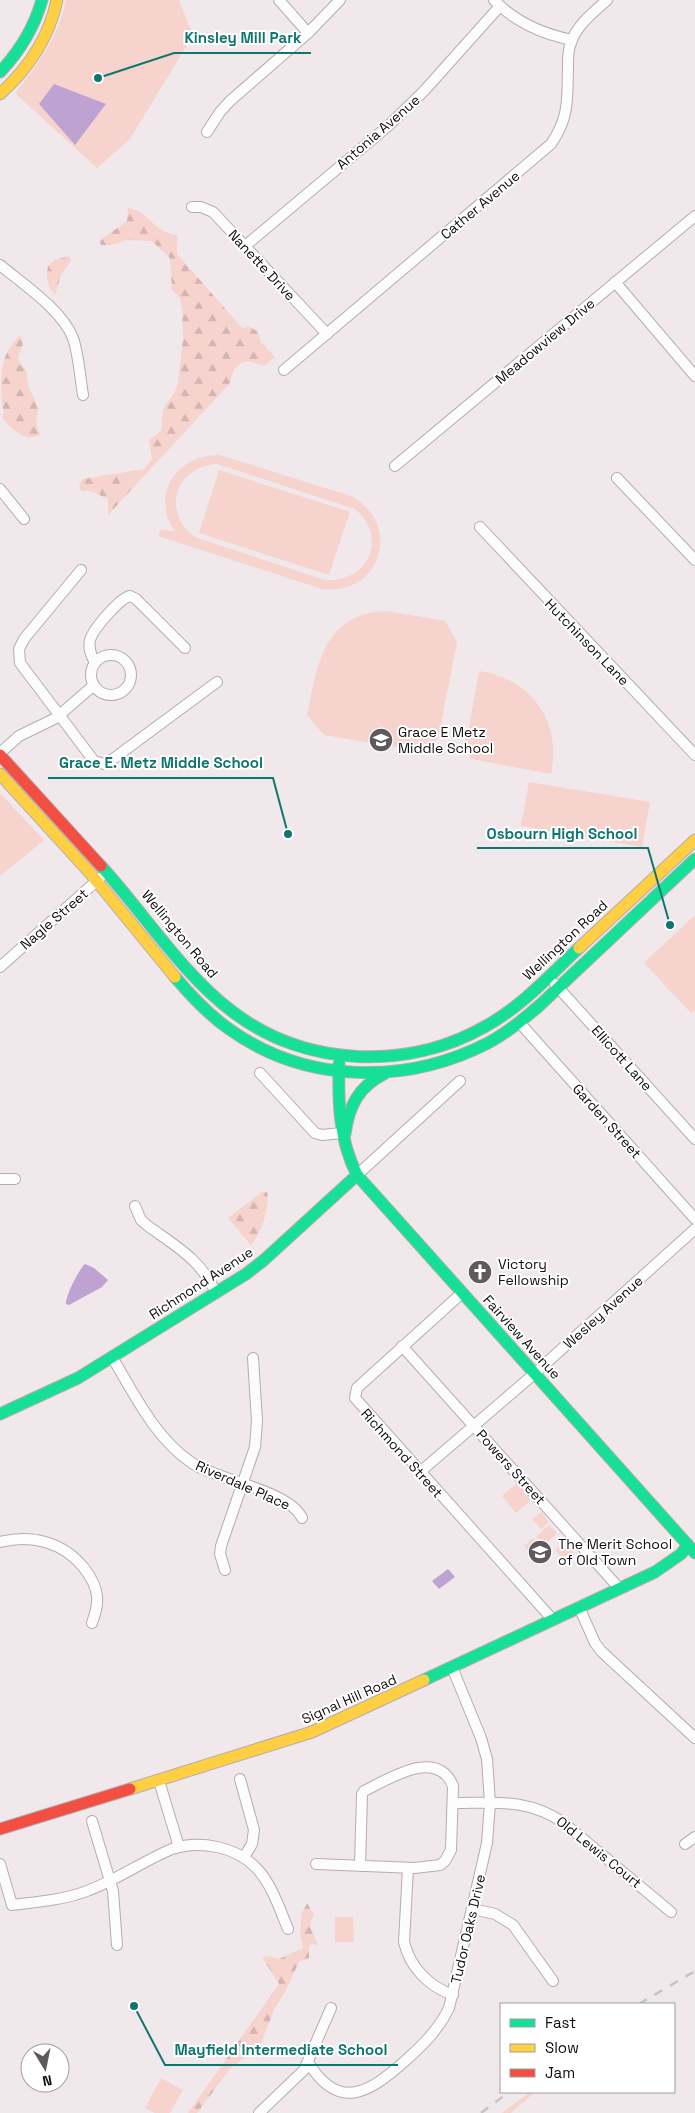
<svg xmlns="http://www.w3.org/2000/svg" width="695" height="2113" viewBox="0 0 695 2113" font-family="'Space Grotesk',sans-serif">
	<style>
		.forest { fill: url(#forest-firs) }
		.green { fill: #f7d3ce; fill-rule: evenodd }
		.water { fill: #bea3d2 }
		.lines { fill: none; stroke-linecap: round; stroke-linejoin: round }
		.street-casing { stroke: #b4adb0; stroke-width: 12 }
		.fast-casing { stroke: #b4adb0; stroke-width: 13 }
		.slow-casing { stroke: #b4adb0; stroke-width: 13 }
		.jam-casing { stroke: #b4adb0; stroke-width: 13 }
		.street { stroke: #fdfcfc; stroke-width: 10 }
		.fast { stroke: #16e098; stroke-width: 11 }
		.slow { stroke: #ffcf43; stroke-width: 11 }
		.jam { stroke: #f24e42; stroke-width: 11 }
		.rail { stroke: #c6c3c4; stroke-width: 2.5; stroke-dasharray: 9 9; stroke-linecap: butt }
		.labels { text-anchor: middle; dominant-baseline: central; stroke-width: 4; stroke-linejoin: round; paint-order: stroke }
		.street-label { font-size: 14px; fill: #110c0e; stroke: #fff }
		.poi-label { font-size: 14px; fill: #110c0e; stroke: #fff; text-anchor: start }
		.leader { fill: none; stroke: #0f766e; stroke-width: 2 }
		.callout-dot { fill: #0f766e; stroke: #fff; stroke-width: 2 }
		.callout-label { font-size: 15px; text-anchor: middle; font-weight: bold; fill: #0f766e; stroke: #fff; stroke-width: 4; stroke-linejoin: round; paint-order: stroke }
	</style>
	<defs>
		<pattern id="forest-firs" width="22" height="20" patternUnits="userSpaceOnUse" patternTransform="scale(1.25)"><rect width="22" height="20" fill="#f7d3ce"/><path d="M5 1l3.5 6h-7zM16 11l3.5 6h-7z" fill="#d3b4b0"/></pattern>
	</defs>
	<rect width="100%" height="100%" fill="#f0e8eb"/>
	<g class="forest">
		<path d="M128 208C148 210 155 234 177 235V254L243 329 248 326 257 331 261 342 275 357 264 366C244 358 235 360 230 383L108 515V499L91 491H81L79 485 83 479 144 469 152 459 149 440 161 431 163 409 174 393 178 383 183 338 182 310 180 298 172 290 170 258 152 241 126 240 111 245H101L99 241 127 221Z"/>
		<path d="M69 256 71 261 61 275 55 295C47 287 46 277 48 266L55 260Z"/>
		<path d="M20 335 23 344 18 357 20 364 26 370 29 388 35 400 38 410 36 421 40 435C25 443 12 429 2 418L4 412C0 400 0 368 6 355 9 348 15 341 20 335Z"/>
		<path d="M262 1192H267C271 1204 260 1236 251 1245L228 1218Z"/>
		<path d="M307 1903 314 1915C306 1926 314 1934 318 1945L311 1944 309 1947V1958L299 1962 285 1992 275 2008 260 2046 230 2069 197 2113H188L279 1984 262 1957 269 1956 279 1959 303 1948 300 1931 302 1912Z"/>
		<polygon points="535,2092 511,2113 502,2113 529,2093"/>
	</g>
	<g class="green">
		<path d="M66 0H179L193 35 130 139 97 168 15 93C39 64 58 37 66 0Z"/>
		<path d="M220 455 351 496C403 524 381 596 322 589L158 536 161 529 175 532C150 495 176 454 220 455ZM217 464 355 509C389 537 368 584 325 580L195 537C161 513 175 466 217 464Z"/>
		<polygon points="219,470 350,512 329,575 199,533"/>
		<path d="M388 611 445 621 457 642 438 739 425 748 403 744 402 748 324 735 307 715C318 664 323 613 388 611Z"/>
		<path d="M479 671C532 679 562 722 551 774L471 759 465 749Z"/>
		<polygon points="529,782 650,802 642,847 521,826"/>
		<polygon points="0,793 44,840 0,876"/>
		<polygon points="695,915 695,1013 693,1011 691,1013 644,963"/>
		<polygon points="517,1483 531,1500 516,1513 502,1496"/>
		<polygon points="541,1512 549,1522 541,1529 532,1519"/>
		<polygon points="549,1525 557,1533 544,1546 536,1537"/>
		<polygon points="533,1538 547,1554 537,1562 524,1546"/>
		<polygon points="564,1542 574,1553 565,1561 555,1550"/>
		<polygon points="335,1917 353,1917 354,1942 335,1942"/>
		<polygon points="161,2078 183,2090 170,2113 155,2113 145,2108"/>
	</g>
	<g class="water">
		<polygon points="54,84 106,104 75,145 39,104"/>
		<path d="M85 1264 94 1268 108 1280 102 1287 69 1305 66 1304C65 1297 79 1269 85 1264Z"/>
		<polygon points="448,1569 455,1577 439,1589 432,1581"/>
	</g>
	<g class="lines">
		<g class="street-casing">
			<g id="street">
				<polyline points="279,0 308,33"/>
				<path d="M494 0C514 21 543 34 572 40"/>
				<polyline points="207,132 220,112 230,101 308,33 340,0"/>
				<polyline points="192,207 201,207 213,212 327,334"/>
				<polyline points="245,246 387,127 424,91 500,6"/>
				<path d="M0 265C23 284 62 310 73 338 79 356 80 377 83 395"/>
				<polyline points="615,282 695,376"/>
				<path d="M284 370 551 144C570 116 567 98 568 67 568 57 568 49 572 40 579 23 594 12 607 0"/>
				<polyline points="395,466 695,216"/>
				<polyline points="617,478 695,560"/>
				<polyline points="0,489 24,519"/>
				<polyline points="480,527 695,755"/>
				<polyline points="81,570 24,639 19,649 20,663 94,761 104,764 113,759 217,682"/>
				<circle cx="111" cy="675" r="20"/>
				<path d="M95 663C91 655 88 648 90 640 93 629 120 598 130 596L136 599 185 648"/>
				<polyline points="0,753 19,736 56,718 94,685"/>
				<polyline points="0,967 100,878"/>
				<polyline points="555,984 695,1139"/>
				<polyline points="519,1022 695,1219"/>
				<polyline points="260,1073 315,1133 322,1135 341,1133"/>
				<polyline points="357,1175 460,1081"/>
				<polyline points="0,1179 15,1179"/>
				<path d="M135 1206 141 1220 148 1226C177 1247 201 1260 216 1293"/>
				<polyline points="462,1293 357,1388 355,1398 553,1620"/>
				<polyline points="402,1346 619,1588"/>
				<path d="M112 1357C134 1394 155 1438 192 1463 219 1481 289 1490 302 1518"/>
				<polyline points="420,1472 534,1374 695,1229"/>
				<path d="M0 1542C32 1534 63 1542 84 1568 91 1577 96 1586 97 1596 98 1606 95 1614 92 1623"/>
				<polyline points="225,1570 220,1554 221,1546 255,1447 257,1421 253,1358"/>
				<polyline points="579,1607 595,1643 601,1651 695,1738"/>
				<polyline points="240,1779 254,1830 252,1844 244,1857"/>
				<polyline points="159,1781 179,1847"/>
				<path d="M454 1803C496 1803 527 1798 564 1823L671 1912"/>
				<polyline points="92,1821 113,1891 117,1945"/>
				<polyline points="685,1844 695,1837"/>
				<path d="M0 1864 12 1905C37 1902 63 1900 87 1891 117 1880 143 1861 172 1849 187 1844 203 1844 217 1847 263 1857 272 1890 288 1929"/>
				<path d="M316 1864 415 1868 440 1865 445 1861 451 1850 453 1786C437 1747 389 1779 364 1791L362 1794 360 1866"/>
				<path d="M408 1868 404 1942C410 1967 428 1986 453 1995"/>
				<polyline points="473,1909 495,1914 513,1925 553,1981"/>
				<path d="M308 2062C339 2113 370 2092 405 2061 423 2045 439 2029 449 2008L487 1843 490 1803 487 1759 481 1738 452 1667"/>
				<polyline points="259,2113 304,2070 331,2008"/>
			</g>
		</g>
		<g class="fast-casing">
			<g id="fast">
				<path d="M0 72C20 51 34 28 42 0"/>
				<path d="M101 866C143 912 183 975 233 1012 305 1067 408 1071 486 1026 521 1007 550 975 579 948"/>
				<path d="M175 977C191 996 209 1015 229 1029 306 1084 406 1085 488 1043 507 1033 524 1019 540 1005L695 859"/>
				<path d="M339 1064C338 1103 339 1139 357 1175L695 1553"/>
				<path d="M345 1134C349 1106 358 1087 384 1074"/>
				<polyline points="0,1414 78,1378 246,1274 264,1260 357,1175"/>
				<polyline points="424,1680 655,1572 681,1554 688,1545"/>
			</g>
		</g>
		<g class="slow-casing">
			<g id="slow">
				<path d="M0 94C29 68 49 38 57 0"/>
				<polyline points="0,774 90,873 175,977"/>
				<polyline points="579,948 695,840"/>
				<polyline points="130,1789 312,1732 424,1680"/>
			</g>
		</g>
		<g class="jam-casing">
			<g id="jam">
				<polyline points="0,755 101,866"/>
				<polyline points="0,1829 130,1789"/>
			</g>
		</g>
		<use href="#street" class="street"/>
		<use href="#fast" class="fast"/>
		<use href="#slow" class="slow"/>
		<use href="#jam" class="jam"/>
		<g class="rail">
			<polyline points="639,2004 695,1971"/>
			<polyline points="481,2113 509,2092"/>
		</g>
	</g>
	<defs>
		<g id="school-disc" transform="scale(1.25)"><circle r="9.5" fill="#5f595b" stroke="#fff"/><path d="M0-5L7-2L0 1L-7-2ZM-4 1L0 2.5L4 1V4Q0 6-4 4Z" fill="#fff"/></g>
		<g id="church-disc" transform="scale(1.25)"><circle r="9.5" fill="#5f595b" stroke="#fff"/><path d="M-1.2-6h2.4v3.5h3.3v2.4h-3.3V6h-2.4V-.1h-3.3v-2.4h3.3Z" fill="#fff"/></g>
	</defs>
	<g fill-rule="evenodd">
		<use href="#school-disc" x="381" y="740"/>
		<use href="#church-disc" x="480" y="1272"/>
		<use href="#school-disc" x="540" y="1552"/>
	</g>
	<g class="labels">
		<g class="street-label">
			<text transform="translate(378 132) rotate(-41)">Antonia Avenue</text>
			<text transform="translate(480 205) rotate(-40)">Cather Avenue</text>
			<text transform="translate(262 265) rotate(47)">Nanette Drive</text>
			<text transform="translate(545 341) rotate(-40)">Meadowview Drive</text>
			<text transform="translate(587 642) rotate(46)">Hutchinson Lane</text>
			<text transform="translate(54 919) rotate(-41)">Nagle Street</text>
			<text transform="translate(180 934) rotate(50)">Wellington Road</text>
			<text transform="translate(565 940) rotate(-43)">Wellington Road</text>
			<text transform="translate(622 1058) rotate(48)">Ellicott Lane</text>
			<text transform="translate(607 1121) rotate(48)">Garden Street</text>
			<text transform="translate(201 1283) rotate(-33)">Richmond Avenue</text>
			<text transform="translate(603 1312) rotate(-42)">Wesley Avenue</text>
			<text transform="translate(522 1337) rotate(48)">Fairview Avenue</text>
			<text transform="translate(402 1453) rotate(48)">Richmond Street</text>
			<text transform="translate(511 1467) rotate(48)">Powers Street</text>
			<text transform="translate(243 1485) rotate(24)">Riverdale Place</text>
			<text transform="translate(349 1699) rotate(-24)">Signal Hill Road</text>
			<text transform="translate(599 1852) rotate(39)">Old Lewis Court</text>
			<text transform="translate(468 1929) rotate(-77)">Tudor Oaks Drive</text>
		</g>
		<g class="poi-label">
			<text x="398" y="732">Grace E Metz<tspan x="398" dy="16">Middle School</tspan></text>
			<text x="498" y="1264">Victory<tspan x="498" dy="16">Fellowship</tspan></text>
			<text x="558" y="1544">The Merit School<tspan x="558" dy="16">of Old Town</tspan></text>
		</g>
	</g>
	<path class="leader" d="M98 78L174 53H311M288 834L273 778H48M670 925L648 848H477M134 2006L165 2065H398"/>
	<g class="callout-dot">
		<circle cx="98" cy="78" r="5"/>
		<circle cx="288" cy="834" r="5"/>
		<circle cx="670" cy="925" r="5"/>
		<circle cx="134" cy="2006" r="5"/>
	</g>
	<g class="callout-label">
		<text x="243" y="43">Kinsley Mill Park</text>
		<text x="161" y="768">Grace E. Metz Middle School</text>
		<text x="562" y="839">Osbourn High School</text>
		<text x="281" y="2055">Mayfield Intermediate School</text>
	</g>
	<rect x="500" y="2003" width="175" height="90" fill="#ffffff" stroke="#a09e9f"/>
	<rect x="510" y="2019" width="25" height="8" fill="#16e098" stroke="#a09e9f"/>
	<text x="545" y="2028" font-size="15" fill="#110c0e">Fast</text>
	<rect x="510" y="2044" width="25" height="8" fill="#ffcf43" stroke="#a09e9f"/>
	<text x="545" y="2053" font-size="15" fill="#110c0e">Slow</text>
	<rect x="510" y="2069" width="25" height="8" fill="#f24e42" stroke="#a09e9f"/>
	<text x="545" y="2078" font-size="15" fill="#110c0e">Jam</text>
	<g transform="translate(45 2068) rotate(170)"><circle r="24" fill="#ffffff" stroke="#a09e9f"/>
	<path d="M0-4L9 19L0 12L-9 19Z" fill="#5f595b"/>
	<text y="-8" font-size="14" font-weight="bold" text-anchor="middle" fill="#110c0e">N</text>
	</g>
</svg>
